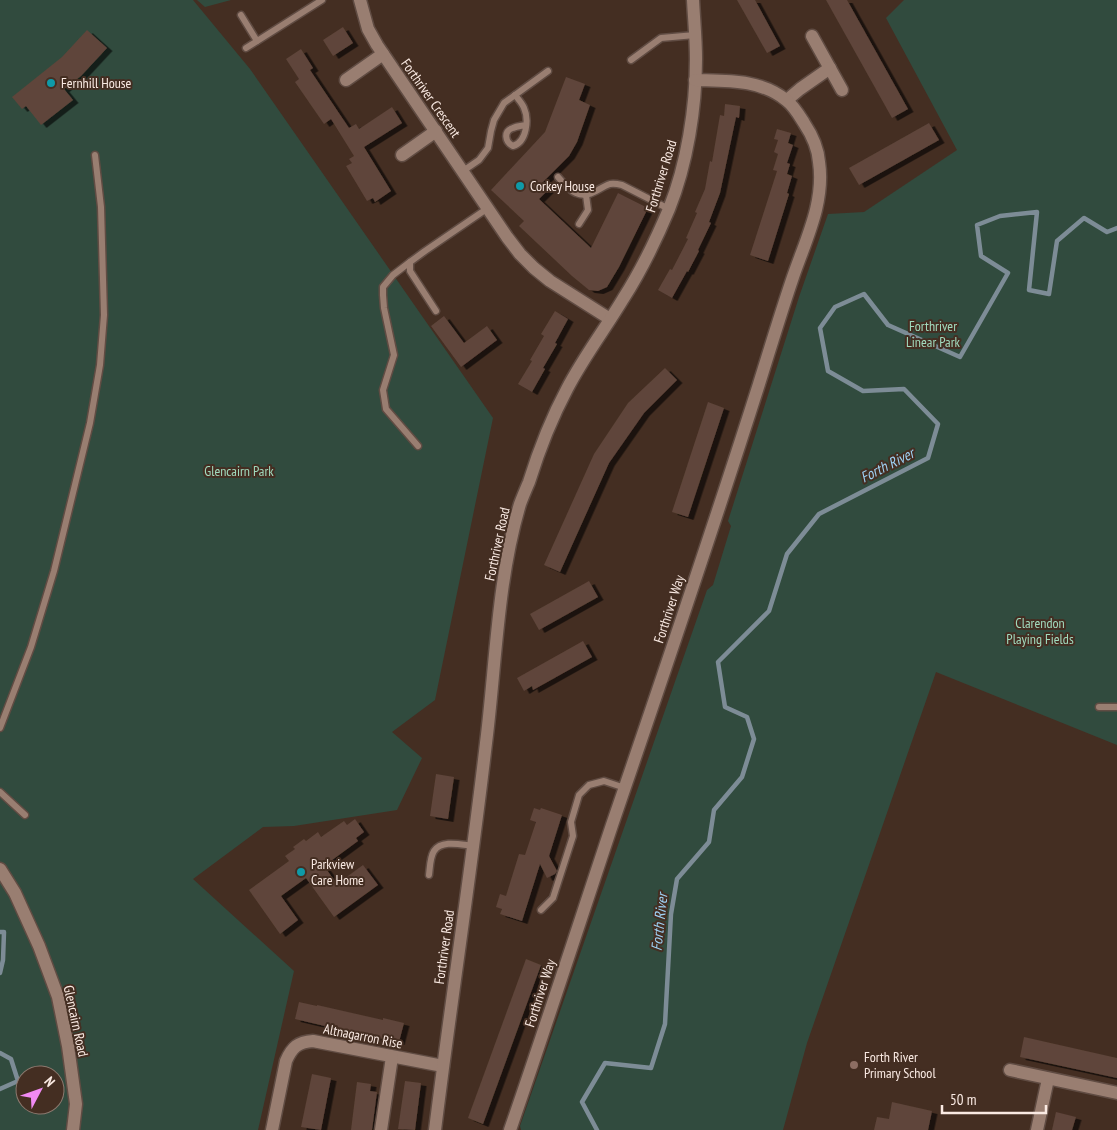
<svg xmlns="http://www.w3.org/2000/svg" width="1117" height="1130" viewBox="0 0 1117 1130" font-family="'PT Sans Narrow',sans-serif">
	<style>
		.green { fill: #314b3e; fill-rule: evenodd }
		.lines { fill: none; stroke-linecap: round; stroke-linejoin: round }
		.stream { stroke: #7d8c96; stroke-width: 4.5 }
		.building { fill: #5e453a; filter: url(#shadow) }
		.service-casing { stroke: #604c43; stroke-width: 9 }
		.minor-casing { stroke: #604c43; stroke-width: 15 }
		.service { stroke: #997e71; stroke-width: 6 }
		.minor { stroke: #997e71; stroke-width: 12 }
		.culture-dot { fill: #0f9aa8; stroke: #442e22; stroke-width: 2 }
		.education-dot { fill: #8d6e63; stroke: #442e22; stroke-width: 2 }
		.labels { text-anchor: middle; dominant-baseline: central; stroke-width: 4; stroke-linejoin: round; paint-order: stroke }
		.poi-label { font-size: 14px; fill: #faeae3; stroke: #442e22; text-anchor: start }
		.street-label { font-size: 14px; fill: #faeae3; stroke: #442e22 }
		.park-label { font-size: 14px; fill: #a1dbbe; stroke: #442e22 }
		.water-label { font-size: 15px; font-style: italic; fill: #9ed2f5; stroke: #442e22 }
	</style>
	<defs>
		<filter id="shadow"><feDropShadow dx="5.5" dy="3" stdDeviation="0" flood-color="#0009"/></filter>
	</defs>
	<rect width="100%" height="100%" fill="#442e22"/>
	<g class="green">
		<path d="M0 0H193L250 69 493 418 435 700 392 732 422 758 397 810 294 826 263 827 193 879 294 971 258 1130H0ZM25 1075H55V1105H25Z"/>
		<polygon points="197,0 231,0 205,7"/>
		<polygon points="904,0 1117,0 1117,745 936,672 807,1043 783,1130 521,1130 520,1126 707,590 713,585 731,526 728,521 799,297 828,214 864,212 957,150 886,18"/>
	</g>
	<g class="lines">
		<g class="stream">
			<polyline points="0,932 4,932 3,960 0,973"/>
			<polyline points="0,1053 11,1059 18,1081 0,1089"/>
			<polyline points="597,1130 582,1102 605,1063 651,1068 665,1024 671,914 677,879 709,842 714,810 742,777 754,739 747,717 725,707 718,662 769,611 787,554 819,514 928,458 938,424 904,389 863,391 828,371 820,328 835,307 864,294 888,325 960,357 1008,273 981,256 977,225 1000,216 1037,212 1029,290 1049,294 1057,241 1084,218 1107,232 1117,228"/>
		</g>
	</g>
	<g class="building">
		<polygon points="737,0 755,0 780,46 767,53"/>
		<polygon points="826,0 847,0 908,109 892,118"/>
		<polygon points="343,27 353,43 333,56 323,40"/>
		<polygon points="87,30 107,48 81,76 64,89 73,100 41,125 26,106 22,109 12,97 62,57"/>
		<polygon points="301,49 313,68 310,70 349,128 356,124 359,129 392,107 402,123 364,147 391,191 375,202 373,198 367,201 346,166 352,163 349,159 354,156 331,119 324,124 295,82 299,79 286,59"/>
		<polygon points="566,77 585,84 579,100 590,105 577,142 569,156 542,183 549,189 539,199 591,248 618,193 648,208 619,267 607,287 598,291 589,290 572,276 519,226 524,221 491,190 545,132"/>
		<polygon points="725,104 740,106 739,118 736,117 720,193 709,222 711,223 698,250 699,251 688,272 687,271 672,298 658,290 670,269 672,270 688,239 686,238 697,213 695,212 705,189 710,161 712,162 720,115 724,116"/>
		<polygon points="929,123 939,140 859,185 849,168"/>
		<polygon points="777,129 791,133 788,143 793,145 787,163 790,164 787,174 792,176 787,193 789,194 768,261 750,255 777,171 773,170 778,154 774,152 778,140 774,139"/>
		<polygon points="555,311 568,319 555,343 557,344 543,368 545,369 532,392 518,384 532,361 530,360 544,336 541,334"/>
		<polygon points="444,316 464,343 487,326 497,340 461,367 431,326"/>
		<polygon points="665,368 677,380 644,413 609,463 560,572 544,565 594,454 628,403"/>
		<polygon points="708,402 724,408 688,517 672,512"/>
		<polygon points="589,581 598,597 539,630 530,614"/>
		<polygon points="583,641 592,657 533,690 532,686 524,691 517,678"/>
		<polygon points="436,774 454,777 448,819 430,816"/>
		<polygon points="534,808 540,810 541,808 562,815 549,856 557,871 555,874 547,878 540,864 522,921 500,914 502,909 496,907 500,894 506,896 519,854 525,855 536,822 530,820"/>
		<polygon points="355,819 364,832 356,838 358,841 324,866 337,884 363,865 378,885 334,917 306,878 281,896 298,920 280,934 249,890 289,861 285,856 295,849 293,847 304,839 306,841 318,832 321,837 344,821 347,825"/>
		<polygon points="526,959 541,965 483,1124 468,1118"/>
		<polygon points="299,1002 317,1006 317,1005 383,1020 383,1018 404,1023 399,1042 346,1032 346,1031 295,1019"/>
		<polygon points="1024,1037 1117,1058 1117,1078 1020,1057"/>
		<polygon points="312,1074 331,1078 321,1130 301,1127"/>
		<polygon points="405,1081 421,1083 415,1130 398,1129"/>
		<polygon points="357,1082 371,1084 370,1091 377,1092 372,1130 351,1130"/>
		<polygon points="892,1102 932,1111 928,1130 874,1130 877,1117 889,1119"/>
		<polygon points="1056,1112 1076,1117 1072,1130 1052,1130"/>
	</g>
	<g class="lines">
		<g class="service-casing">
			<g id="service">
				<polyline points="241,15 257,41"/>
				<polyline points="246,48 322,0"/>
				<polyline points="631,60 661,38 695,35"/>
				<path d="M515 95C518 99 522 103 524 108 529 119 527 142 513 146 505 142 503 131 513 128 517 126 522 126 526 125"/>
				<polyline points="463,171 479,160 488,148 491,131 494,120 504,103 548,71"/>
				<path d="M558 177C563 183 569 190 576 193 589 199 598 188 610 184 614 183 618 184 622 185L669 209"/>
				<polyline points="579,224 588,210 586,195"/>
				<polyline points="410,262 393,275 383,287 383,295 384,308 394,355 383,390 386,409 418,446"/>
				<polyline points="436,311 410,271 410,262 425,251 488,208"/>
				<polyline points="1099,707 1117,707"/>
				<polyline points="0,728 31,647 54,571 90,423 100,365 104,315 101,207 95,155"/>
				<polyline points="0,792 25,815"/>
				<path d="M429 875C430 867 430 857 434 851 442 839 462 845 474 846"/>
				<polyline points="541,910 553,898 573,836 571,822 579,795 589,785 604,781 625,788"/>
			</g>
		</g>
		<g class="minor-casing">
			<g id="minor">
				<polyline points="360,0 368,29 377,45 507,237 520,254 534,268 550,281 610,319"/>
				<polyline points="812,36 842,90"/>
				<polyline points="346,80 383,54"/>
				<polyline points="787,100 800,89 830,68"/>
				<polyline points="402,155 436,131"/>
				<polyline points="0,869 15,893 39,946 58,997 68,1046 76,1104 73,1130"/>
				<polyline points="1010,1070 1117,1093"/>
				<path d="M272 1130 286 1061C292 1047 298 1042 313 1041L443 1066"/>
				<polyline points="381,1130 392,1057"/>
				<path d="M435 1130C451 1001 471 873 486 743 496 664 497 581 520 504 523 496 526 489 529 482 539 450 551 419 567 389 583 358 605 329 623 299 641 271 656 240 669 209 687 164 696 108 696 59 696 39 694 20 693 0"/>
				<path d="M510 1130C545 1029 578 927 612 825 662 679 712 532 759 384 770 349 781 312 793 277 806 239 825 202 819 162 818 148 812 135 804 123 799 115 794 106 786 100 760 79 727 81 695 80"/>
				<polyline points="1037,1130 1048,1079"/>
			</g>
		</g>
		<use href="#service" class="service"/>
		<use href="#minor" class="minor"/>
	</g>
	<g class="culture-dot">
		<circle cx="51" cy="83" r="5"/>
		<circle cx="520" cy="186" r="5"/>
		<circle cx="301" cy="872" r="5"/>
	</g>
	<circle class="education-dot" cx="854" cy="1065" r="5"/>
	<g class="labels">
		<g class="poi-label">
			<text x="61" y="83">Fernhill House</text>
			<text x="530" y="186">Corkey House</text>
			<text x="311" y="864">Parkview<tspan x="311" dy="16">Care Home</tspan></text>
			<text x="864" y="1057">Forth River<tspan x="864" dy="16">Primary School</tspan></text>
		</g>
		<g class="street-label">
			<text transform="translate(431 98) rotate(55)">Forthriver Crescent</text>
			<text transform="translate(661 176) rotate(-73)">Forthriver Road</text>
			<text transform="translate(497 544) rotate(-78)">Forthriver Road</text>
			<text transform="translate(669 609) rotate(-72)">Forthriver Way</text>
			<text transform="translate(444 947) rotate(-82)">Forthriver Road</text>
			<text transform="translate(540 993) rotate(-72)">Forthriver Way</text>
			<text transform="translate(76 1021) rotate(78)">Glencairn Road</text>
			<text transform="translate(363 1036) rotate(11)">Altnagarron Rise</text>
		</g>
		<g class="park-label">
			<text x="933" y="326">Forthriver<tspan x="933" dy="16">Linear Park</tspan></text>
			<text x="239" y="471">Glencairn Park</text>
			<text x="1040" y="623">Clarendon<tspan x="1040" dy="16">Playing Fields</tspan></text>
		</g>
		<g class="water-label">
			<text transform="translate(887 465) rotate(-27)">Forth River</text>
			<text transform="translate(659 922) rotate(-84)">Forth River</text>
		</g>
	</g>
	<g transform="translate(40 1090) rotate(49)"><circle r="24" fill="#442e22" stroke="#8d796f"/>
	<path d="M0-4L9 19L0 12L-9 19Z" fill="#f18af4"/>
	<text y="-8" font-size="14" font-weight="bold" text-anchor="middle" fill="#faeae3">N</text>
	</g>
	<path d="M942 1105v8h104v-8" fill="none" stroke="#faeae3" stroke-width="2.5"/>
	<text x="950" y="1105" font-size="15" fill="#faeae3" stroke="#442e22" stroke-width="4" paint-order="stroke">50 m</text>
</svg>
